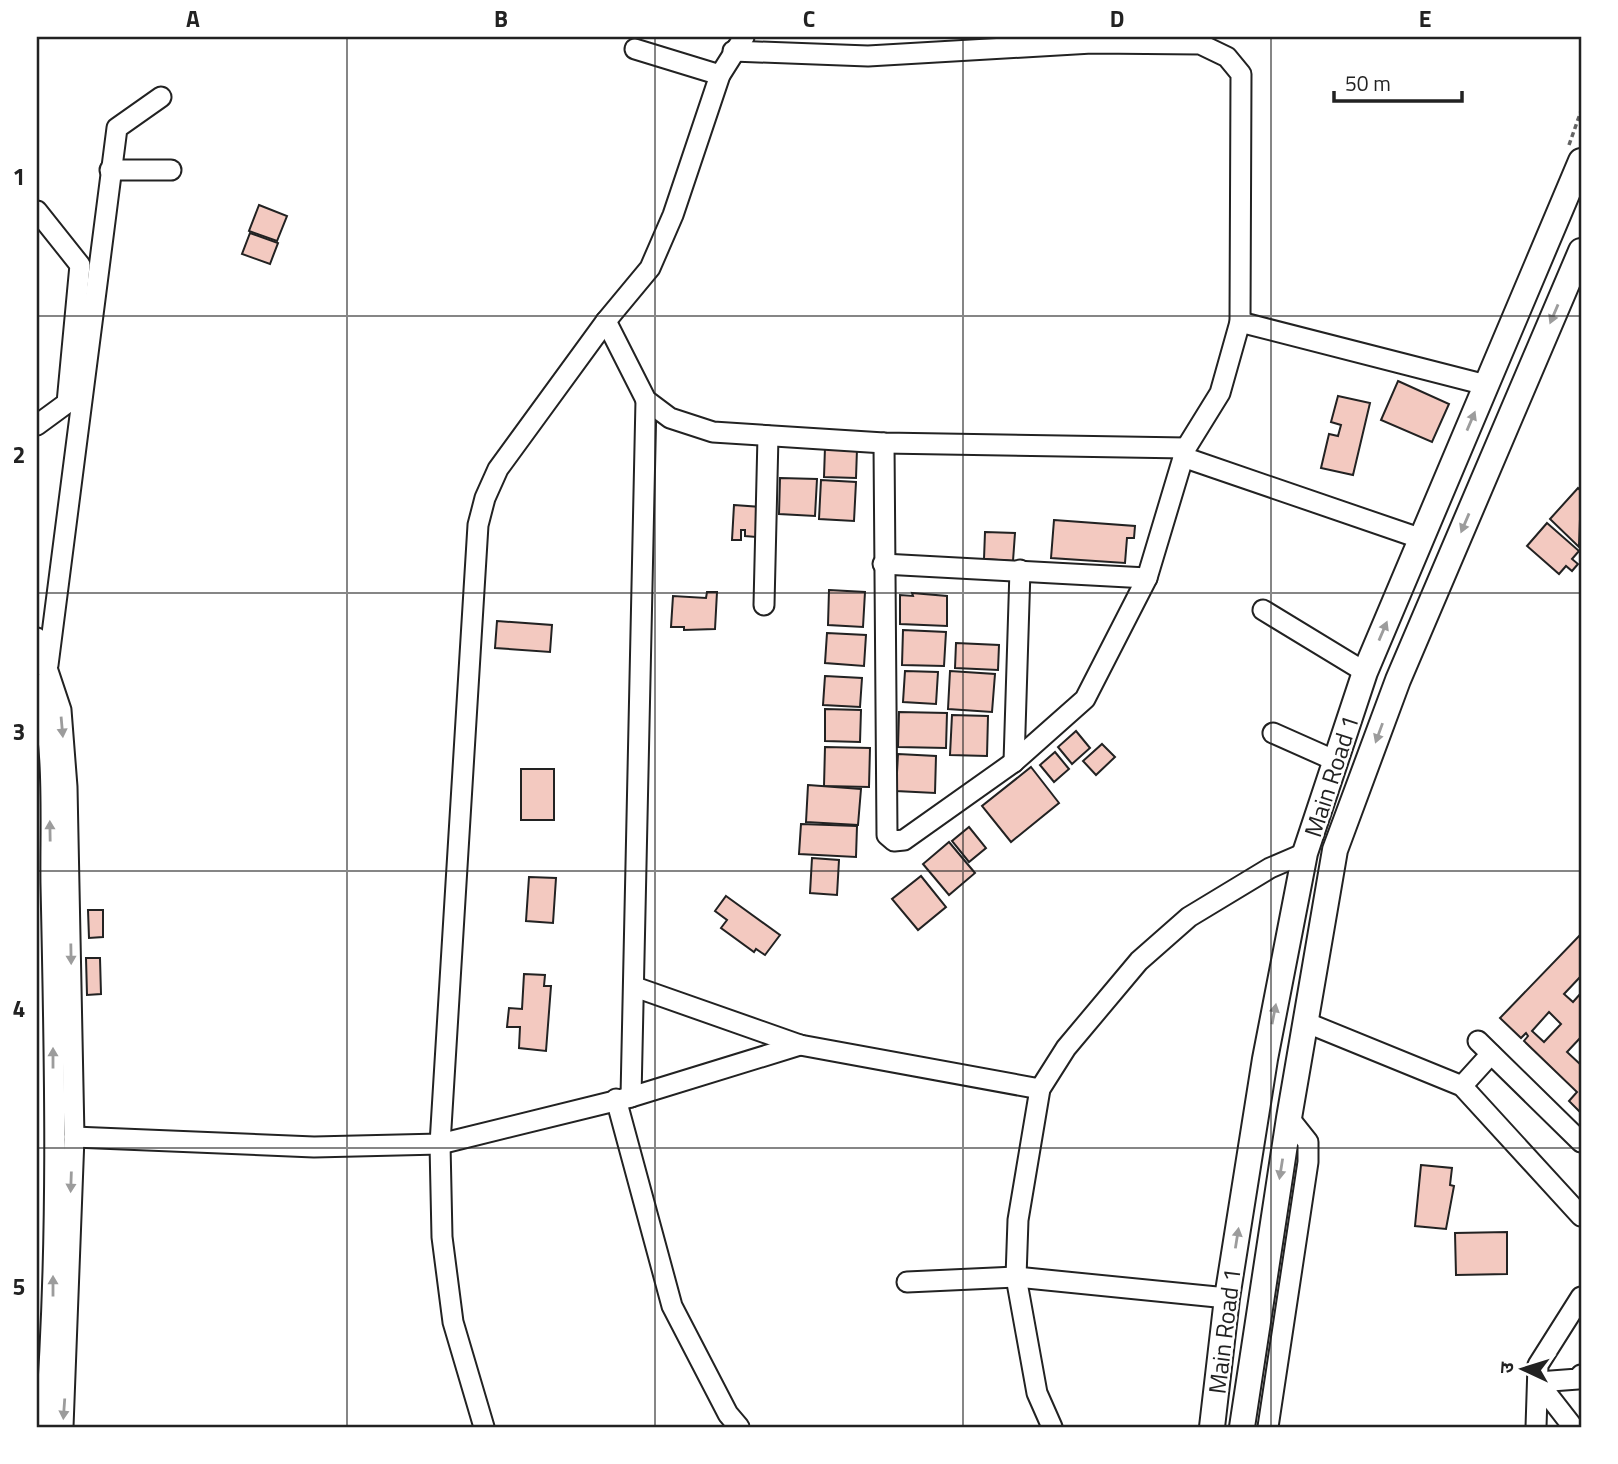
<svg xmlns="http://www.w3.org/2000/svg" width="1618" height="1464" viewBox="0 0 1618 1464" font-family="'Titillium Web','Noto Sans Devanagari',sans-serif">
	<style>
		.building { fill: #f3c9c0; stroke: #222; stroke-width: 2; fill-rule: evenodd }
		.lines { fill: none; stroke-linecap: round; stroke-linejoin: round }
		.minor-casing { stroke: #222; stroke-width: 23 }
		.major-casing { stroke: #222; stroke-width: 28 }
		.path { stroke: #646464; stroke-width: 3.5; stroke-dasharray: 5 3.5; stroke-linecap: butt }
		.minor { stroke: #fff; stroke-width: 19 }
		.major { stroke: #fff; stroke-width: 24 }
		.oneway { fill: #9c9c9c }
		.grid { fill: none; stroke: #222; stroke-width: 2; stroke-opacity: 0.55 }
		.labels { text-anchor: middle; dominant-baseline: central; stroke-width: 5; stroke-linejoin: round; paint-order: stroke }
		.street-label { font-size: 24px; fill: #222; stroke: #fff }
		.neatline { fill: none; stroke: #222; stroke-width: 2.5 }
		.grid-label { font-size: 23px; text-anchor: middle; font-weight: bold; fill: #222 }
	</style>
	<rect width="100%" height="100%" fill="#fff"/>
	<g class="building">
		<polygon points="259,205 287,216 277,241 249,231"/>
		<polygon points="250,233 278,243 270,264 242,254"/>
		<polygon points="1398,381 1449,404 1432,442 1381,420"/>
		<polygon points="1338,396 1370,403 1353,475 1321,468 1329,434 1338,436 1341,425 1331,422"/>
		<polygon points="825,447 857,449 856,478 824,477"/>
		<polygon points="780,478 817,479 815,516 779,514"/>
		<polygon points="821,480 856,482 854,521 819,519"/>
		<polygon points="1578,488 1581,491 1579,547 1550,519"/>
		<polygon points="734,505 761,507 756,537 745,536 745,530 741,530 741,540 732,540"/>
		<polygon points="1054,520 1135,526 1134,538 1127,538 1125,563 1051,558"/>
		<polygon points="1547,523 1579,551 1572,559 1578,564 1572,571 1566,566 1559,574 1527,546"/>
		<polygon points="985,532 1015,533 1013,561 984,559"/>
		<polygon points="829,590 865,592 863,627 828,625"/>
		<polygon points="707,592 717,592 715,629 684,630 684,627 671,627 673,596 706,598"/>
		<polygon points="912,593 947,596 947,626 900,624 900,595 913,596"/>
		<polygon points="497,621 552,625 550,652 495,648"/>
		<polygon points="903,630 946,632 944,666 902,665"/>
		<polygon points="827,633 866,635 864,666 825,663"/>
		<polygon points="956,643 999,645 998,670 955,668"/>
		<polygon points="905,671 938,672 936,704 903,702"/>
		<polygon points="950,671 995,674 992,712 948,709"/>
		<polygon points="825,676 862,678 860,707 823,705"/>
		<polygon points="825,709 861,710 860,742 825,741"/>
		<polygon points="899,712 947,713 946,748 898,747"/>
		<polygon points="952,715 988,716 987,756 950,755"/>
		<polygon points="1076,731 1090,748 1072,764 1058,747"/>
		<polygon points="1102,744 1115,757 1096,775 1083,761"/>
		<polygon points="825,747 870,748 869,787 824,786"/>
		<polygon points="1055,752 1069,769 1054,782 1040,765"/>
		<polygon points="898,754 936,756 935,793 896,791"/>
		<polygon points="1031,767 1059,803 1011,842 982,806"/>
		<rect x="521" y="769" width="33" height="51"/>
		<polygon points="808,785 861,789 858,825 806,822"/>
		<polygon points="801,824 857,826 856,857 799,854"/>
		<polygon points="969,827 986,848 969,862 952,841"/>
		<polygon points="949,842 975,873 949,895 923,864"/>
		<polygon points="812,858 839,860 837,895 810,893"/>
		<polygon points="921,876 946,907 918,930 892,899"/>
		<polygon points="529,877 556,878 553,923 526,921"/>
		<polygon points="726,896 780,935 765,955 756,949 754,952 721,928 727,920 715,911"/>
		<polygon points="88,910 103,910 103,937 89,938"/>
		<path d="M1581 934V976L1564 994 1573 1002 1581 993V1037L1567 1052 1581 1065V1113L1569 1101 1577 1092 1524 1041 1528 1036 1526 1033 1521 1038 1500 1018ZM1549 1012 1561 1024 1544 1042 1532 1031Z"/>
		<polygon points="86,958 100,958 101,994 87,995"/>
		<polygon points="524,974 545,975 544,986 551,986 546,1051 519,1048 520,1027 507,1027 509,1008 522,1009"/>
		<polygon points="1421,1165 1452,1168 1450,1185 1454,1186 1446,1229 1415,1226"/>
		<polygon points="1507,1232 1507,1274 1456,1275 1455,1233"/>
	</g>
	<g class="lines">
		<g class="minor-casing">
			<g id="minor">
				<polyline points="635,49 720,75"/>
				<polyline points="733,51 868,56 1092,43 1200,44 1227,57 1241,74 1240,322 1220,393 1186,448 1147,578 1085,699 1014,762 904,840 894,841 887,835 884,443"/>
				<polyline points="110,170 171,170"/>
				<polyline points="37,211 80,265 67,403 37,425"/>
				<polyline points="606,321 646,400 670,418 713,432 884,443 1186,448"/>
				<polyline points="1240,322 1486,385"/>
				<polyline points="1183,457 1422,539"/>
				<polyline points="883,564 1147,578"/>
				<polyline points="764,605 768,436"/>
				<polyline points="1263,610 1365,672"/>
				<polyline points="37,638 61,710 67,787 74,1137 63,1427"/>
				<polyline points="48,665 117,128 161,97"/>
				<path d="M37 684C56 738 50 827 51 885 55 1065 59 1247 45 1427"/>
				<polyline points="1273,733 1336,761"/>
				<polyline points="1014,762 1020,570"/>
				<polyline points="635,987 800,1045 1040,1089"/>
				<polyline points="1305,1022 1462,1086 1581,1216"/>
				<polyline points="1478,1041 1581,1142"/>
				<polyline points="1462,1086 1491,1054"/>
				<polyline points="631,1097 646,400"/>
				<polyline points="616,1099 672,1306 728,1414 739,1427"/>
				<polyline points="74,1137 314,1147 440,1144 631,1097 800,1045"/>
				<polyline points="907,1282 1016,1277 1227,1298"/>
				<polyline points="484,1427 453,1322 442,1237 440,1144 478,525 485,498 498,469 606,321 650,268 673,215 720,75 744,37"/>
				<polyline points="1052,1427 1037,1393 1016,1277 1018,1220 1040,1089 1066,1048 1139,961 1189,917 1270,868 1305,853"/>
				<polyline points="1268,1427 1308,1162 1308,1142 1289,1118"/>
				<polyline points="1536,1427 1538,1365 1581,1297"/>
				<polyline points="1573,1427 1538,1382 1578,1379 1581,1375"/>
			</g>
		</g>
		<g class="major-casing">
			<g id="major">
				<polyline points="1212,1427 1227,1298 1265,1059 1305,853 1365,672 1581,161"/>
				<polyline points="1242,1427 1289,1118 1335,850 1398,680 1581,251"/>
			</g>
		</g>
		<polyline class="path" points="1569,145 1581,111"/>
		<use href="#minor" class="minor"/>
		<use href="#major" class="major"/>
	</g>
	<defs><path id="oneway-solid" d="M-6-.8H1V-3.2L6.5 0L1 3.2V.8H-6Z" transform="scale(1.75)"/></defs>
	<g class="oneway">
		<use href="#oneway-solid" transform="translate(1554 314) rotate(113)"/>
		<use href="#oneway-solid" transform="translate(1471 421) rotate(-67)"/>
		<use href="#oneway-solid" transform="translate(1465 523) rotate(113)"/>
		<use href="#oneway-solid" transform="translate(1383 631) rotate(-67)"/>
		<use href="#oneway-solid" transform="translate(62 727) rotate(85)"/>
		<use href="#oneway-solid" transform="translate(1379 733) rotate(110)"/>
		<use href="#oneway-solid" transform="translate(50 831) rotate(-91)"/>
		<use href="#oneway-solid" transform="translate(71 954) rotate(89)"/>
		<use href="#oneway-solid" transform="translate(1274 1014) rotate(-79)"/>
		<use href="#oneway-solid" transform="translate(53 1058) rotate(-90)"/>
		<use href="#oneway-solid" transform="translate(1281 1169) rotate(99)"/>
		<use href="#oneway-solid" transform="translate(71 1182) rotate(92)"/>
		<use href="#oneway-solid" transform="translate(1237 1238) rotate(-81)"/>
		<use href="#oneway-solid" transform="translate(53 1286) rotate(-90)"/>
		<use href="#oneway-solid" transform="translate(64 1409) rotate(94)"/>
	</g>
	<path class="grid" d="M347 37V1427M655 37V1427M963 37V1427M1271 37V1427M37 316H1581M37 593H1581M37 871H1581M37 1148H1581"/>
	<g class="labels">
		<g class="street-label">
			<text transform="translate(1331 776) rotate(-72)">Main Road 1</text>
			<text transform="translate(1224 1331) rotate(-83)">Main Road 1</text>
		</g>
	</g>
	<rect width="1618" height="1464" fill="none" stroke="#ffffff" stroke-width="77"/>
	<g transform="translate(1523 1369) rotate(274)" stroke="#ffffff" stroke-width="5" paint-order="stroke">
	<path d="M0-5L12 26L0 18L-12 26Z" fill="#222222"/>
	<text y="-10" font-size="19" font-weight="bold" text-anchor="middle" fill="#222222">उ</text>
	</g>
	<path d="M1334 91v10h128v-10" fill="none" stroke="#222222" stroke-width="3.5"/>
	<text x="1345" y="91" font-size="21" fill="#222222" stroke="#ffffff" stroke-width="5" paint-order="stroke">50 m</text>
	<rect x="38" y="38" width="1542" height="1388" class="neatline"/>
	<g class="grid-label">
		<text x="193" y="27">A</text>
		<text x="501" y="27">B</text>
		<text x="809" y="27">C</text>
		<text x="1117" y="27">D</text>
		<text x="1425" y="27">E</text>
		<text x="19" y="185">1</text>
		<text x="19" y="463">2</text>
		<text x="19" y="740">3</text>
		<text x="19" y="1017">4</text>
		<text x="19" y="1295">5</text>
	</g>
</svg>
